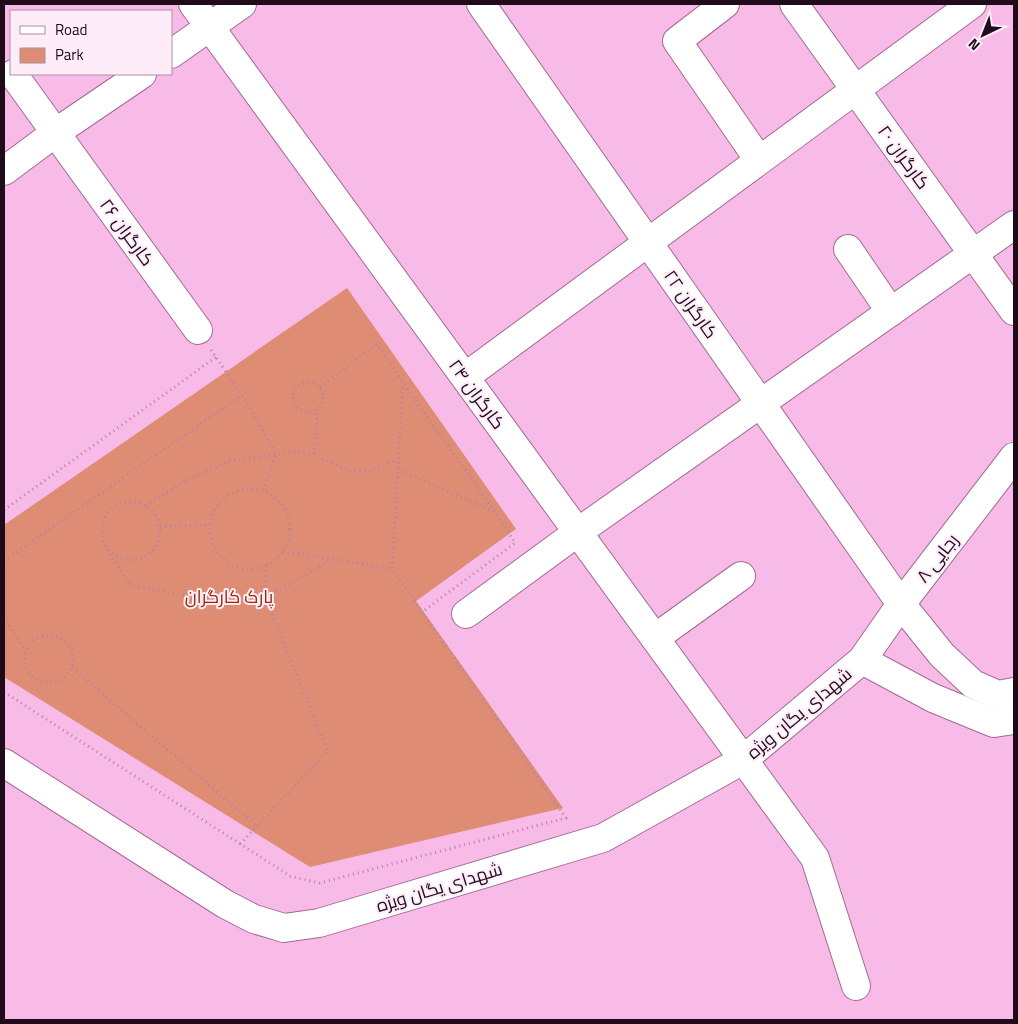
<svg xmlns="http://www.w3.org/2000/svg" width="1018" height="1024" viewBox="0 0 1018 1024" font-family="'Titillium Web',Cairo,sans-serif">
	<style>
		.green { fill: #de8c73 }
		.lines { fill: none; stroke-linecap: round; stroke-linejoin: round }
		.minor-casing { stroke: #a26b93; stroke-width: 30 }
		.path { stroke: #b383a6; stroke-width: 3; stroke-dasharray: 1 4; stroke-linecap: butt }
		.minor { stroke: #fff; stroke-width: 28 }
		.labels { text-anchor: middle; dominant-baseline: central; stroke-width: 4; stroke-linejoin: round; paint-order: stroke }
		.street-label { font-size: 18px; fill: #200b1b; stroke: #ffecf9 }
		.park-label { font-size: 18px; fill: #992c02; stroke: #ffecf9 }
	</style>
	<rect width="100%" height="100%" fill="#f8bbe7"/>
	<polygon class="green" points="347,288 516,529 416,601 563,808 310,867 4,677 4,525"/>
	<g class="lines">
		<g class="minor-casing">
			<g id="minor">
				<polyline points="193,4 815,858 856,986"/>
				<polyline points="481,4 901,604 942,655 973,684 998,695 1014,692"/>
				<polyline points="725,4 677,41 759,160"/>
				<polyline points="794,4 1014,311"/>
				<polyline points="171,54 242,4"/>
				<polyline points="13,74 198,330"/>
				<polyline points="4,171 55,133 142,74"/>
				<polyline points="848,249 891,312"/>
				<polyline points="465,377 972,4"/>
				<polyline points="466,614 578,532 1014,225"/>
				<polyline points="655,638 741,576"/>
				<polyline points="862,660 933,698 994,723 1014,720"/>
				<polyline points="4,763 225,904 254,919 284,928 319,923 603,838 743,760 862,660 901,604 1014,457"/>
			</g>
		</g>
		<g class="path">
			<polyline points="211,350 242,395 276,453 264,491"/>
			<circle cx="308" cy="397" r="15"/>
			<polyline points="320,387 377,344 403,383 495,512"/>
			<polyline points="314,454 318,409"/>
			<polyline points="397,469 495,512 515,543 422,612"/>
			<circle cx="250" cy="529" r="40"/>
			<circle cx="131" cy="531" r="29"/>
			<polyline points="146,506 183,482 228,461 293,452 314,454 348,471 367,471 397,460"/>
			<polyline points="4,510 216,357"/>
			<polyline points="160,526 210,525"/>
			<polyline points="107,550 131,585 210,600 265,597 297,580 331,559"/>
			<polyline points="283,551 392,569"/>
			<polyline points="4,561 242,395"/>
			<polyline points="4,617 26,651"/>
			<circle cx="49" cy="659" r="24"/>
			<polyline points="72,668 258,827"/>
			<polyline points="4,692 290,876 320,883 566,818 392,569 403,383"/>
			<polyline points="240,844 328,751 265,597 266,565"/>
		</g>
		<use href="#minor" class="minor"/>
	</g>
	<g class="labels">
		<g class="street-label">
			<text transform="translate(904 157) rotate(54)">کارگران ۲۰</text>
			<text transform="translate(127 232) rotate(54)">کارگران ۲۶</text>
			<text transform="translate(691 304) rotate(55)">کارگران ۲۲</text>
			<text transform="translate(477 394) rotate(54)">کارگران ۲۴</text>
			<text transform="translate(937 558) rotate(-52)">رجایی ۸</text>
			<text transform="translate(799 713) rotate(-40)">شهدای یگان ویژه</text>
			<text transform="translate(439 887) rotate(-17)">شهدای یگان ویژه</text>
		</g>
		<g class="park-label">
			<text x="229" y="596">پارک کارگران</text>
		</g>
	</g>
	<rect width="1018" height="1024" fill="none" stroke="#200b1b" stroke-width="10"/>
	<rect x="10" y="10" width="162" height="65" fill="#ffecf9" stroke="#a692a0"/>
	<rect x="20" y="26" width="25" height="8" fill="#ffffff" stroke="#a692a0"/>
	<text x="55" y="35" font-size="15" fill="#200b1b">Road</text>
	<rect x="20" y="48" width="25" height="15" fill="#de8c73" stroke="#a692a0"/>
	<text x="55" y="60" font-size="15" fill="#200b1b">Park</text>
	<g transform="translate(983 35) rotate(223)" stroke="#ffecf9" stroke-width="4" paint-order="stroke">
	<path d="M0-4L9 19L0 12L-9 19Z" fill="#200b1b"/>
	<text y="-8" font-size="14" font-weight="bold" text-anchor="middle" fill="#200b1b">N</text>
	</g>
</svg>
